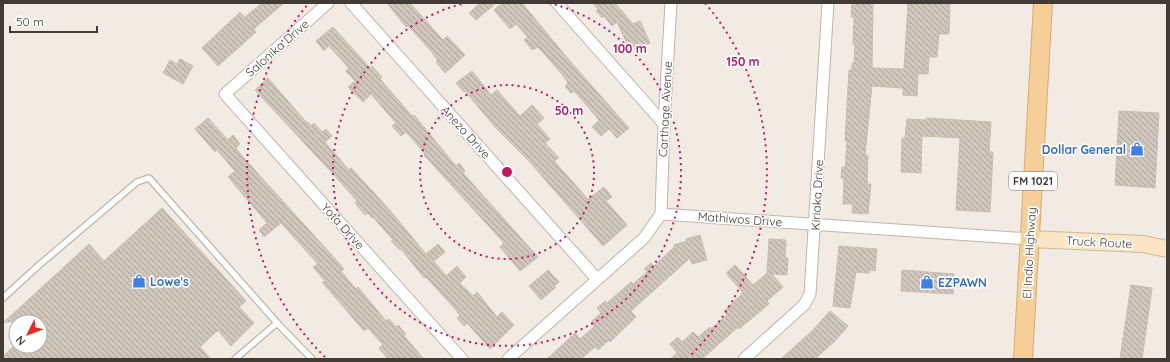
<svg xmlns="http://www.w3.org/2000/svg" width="1170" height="362" viewBox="0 0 1170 362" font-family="Quicksand,sans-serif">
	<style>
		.building { fill: url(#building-back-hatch); stroke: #cbbdaf }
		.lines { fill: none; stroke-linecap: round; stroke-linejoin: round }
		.lane-casing { stroke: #beb5ab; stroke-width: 8 }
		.street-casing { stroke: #beb5ab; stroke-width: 13 }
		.secondary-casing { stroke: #cdb897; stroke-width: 18 }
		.primary-casing { stroke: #d9aa6a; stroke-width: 20 }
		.lane { stroke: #fff; stroke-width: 5.5 }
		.street { stroke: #fff; stroke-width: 11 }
		.secondary { stroke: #fae6c5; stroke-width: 16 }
		.primary { stroke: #f6cf98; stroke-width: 18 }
		.ring { fill: none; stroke: #c2185b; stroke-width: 2; stroke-dasharray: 2 4 }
		.labels { text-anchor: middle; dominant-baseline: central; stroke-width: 3.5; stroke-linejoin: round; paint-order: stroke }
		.shield { fill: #fff; stroke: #7b7672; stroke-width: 1 }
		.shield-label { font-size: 11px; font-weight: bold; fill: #423b35 }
		.street-label { font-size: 12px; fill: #423b35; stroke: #fff }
		.shop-label { font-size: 12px; font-weight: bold; fill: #366cbe; stroke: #fff; text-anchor: start }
		.centre { fill: #c2185b; stroke: #fff; stroke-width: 2 }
		.ring-label { font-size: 12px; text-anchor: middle; font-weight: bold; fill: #c2185b; stroke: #fff; stroke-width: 3.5; stroke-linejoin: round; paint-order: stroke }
	</style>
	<defs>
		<pattern id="building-back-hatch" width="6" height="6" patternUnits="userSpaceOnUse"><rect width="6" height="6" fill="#d1c6bb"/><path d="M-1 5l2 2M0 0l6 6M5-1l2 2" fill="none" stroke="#aba299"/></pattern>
	</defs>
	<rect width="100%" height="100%" fill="#f1ebe4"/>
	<g class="building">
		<polygon points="262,3 284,3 257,26 254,30 256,32 218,66 202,48 240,12 245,17"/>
		<polygon points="387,3 410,3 443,40 447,36 465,55 445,73 436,62 438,61 431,51 408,26 406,27"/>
		<polygon points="480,3 496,3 476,20 469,13"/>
		<polygon points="502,3 522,3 569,60 629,128 617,138 609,129 601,136 592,127 599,120 574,91 571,93 565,86 568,83 561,73 538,47 532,50 524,40 528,37 516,24 510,29 494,10"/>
		<polygon points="592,3 615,3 633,24 640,21 650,43 630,50 617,22 612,26 604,16 602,18 596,11 598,9"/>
		<polygon points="852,3 873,3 872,68 904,69 908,3 950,3 949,34 939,34 937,57 929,57 928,74 918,74 917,96 903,95 903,88 872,86 865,155 868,155 867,184 871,184 868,214 852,213 853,204 843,204 844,178 841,178 842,167 845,168 847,141 845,141 849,70 852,70 852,63 854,64 855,44 853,44 854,17 851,17"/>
		<polygon points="333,27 370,68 372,66 382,77 380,79 412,116 414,115 456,166 459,163 465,171 463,173 464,174 538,257 520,271 500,247 504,243 424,155 425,154 414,141 406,132 401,136 392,126 396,123 371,94 363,102 348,87 355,81 346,71 349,68 329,46 324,51 316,41"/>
		<polygon points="180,59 193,66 183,84 163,73 170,60 177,64"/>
		<polygon points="472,71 491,95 497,90 520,116 532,105 544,118 537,124 550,139 545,143 559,158 554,161 588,199 604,187 612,197 606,201 627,225 603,246 527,159 495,127 465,91 464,92 456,83"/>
		<polygon points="268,78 307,123 308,122 311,126 314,123 322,132 326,129 332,136 325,142 349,170 351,168 388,208 426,254 438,244 445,252 434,261 446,276 457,266 466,277 460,283 473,296 477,292 497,317 502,312 514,325 490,349 467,323 464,326 457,318 460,316 456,310 426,277 424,278 401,249 400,250 391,241 393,240 373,217 372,218 368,213 365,215 355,203 357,201 333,174 255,90"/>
		<polygon points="1119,111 1159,113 1155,188 1115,185"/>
		<polygon points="208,118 228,140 233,135 240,144 236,148 243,157 330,253 344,269 341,271 356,289 358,287 386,321 389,319 396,327 398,325 406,334 404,336 424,359 388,359 379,348 383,345 368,328 364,331 322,282 325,281 313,267 318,264 281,223 264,237 259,230 267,223 228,177 235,171 217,150 215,152 195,129"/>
		<polygon points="926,118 991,122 989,152 993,152 990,212 956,210 960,138 922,136 921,173 901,172 902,138 905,138 907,119 926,120"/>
		<polygon points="162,208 246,301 239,307 254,323 231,346 218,330 200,347 211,359 3,359 3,356 14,346 40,346 40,322 4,322 89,244 104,261"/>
		<polygon points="700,235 707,260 692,264 690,258 631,311 636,317 610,342 609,340 598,350 595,347 581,359 547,359 575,333 580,339 595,326 591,322 601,313 597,308 605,301 607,303 631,282 633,284 647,272 644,269 651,263 654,266 674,247 674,245 687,241 686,239"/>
		<polygon points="769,239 786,240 785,258 788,258 787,275 772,274 783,287 767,301 769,304 739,329 738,327 702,359 670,359 677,353 670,344 678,337 682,342 693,332 698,337 710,327 711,329 727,315 724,311 743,293 726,273 735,265 753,285 767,273"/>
		<polygon points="839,246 877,249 875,271 870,270 869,273 856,272 850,308 833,306"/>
		<polygon points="548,270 559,282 554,286 556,287 541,300 529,286"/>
		<polygon points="902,270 954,274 953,294 901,291"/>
		<polygon points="1131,285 1152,288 1142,359 1120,359"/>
		<polygon points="830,311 848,326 835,341 815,359 781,359 813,330"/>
	</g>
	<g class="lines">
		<g class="lane-casing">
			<g id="lane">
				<polyline points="3,298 38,266 137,182 149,178 279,325"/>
				<polyline points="235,359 277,323 312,359"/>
			</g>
		</g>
		<g class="street-casing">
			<g id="street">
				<polyline points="328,3 225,94 462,359"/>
				<polyline points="351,3 597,279"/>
				<polyline points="557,3 664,124"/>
				<polyline points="661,214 664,124 671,3"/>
				<polyline points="508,359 644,238 661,214 1030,239"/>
				<polyline points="744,359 804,305 810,294 828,3"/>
			</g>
		</g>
		<g class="secondary-casing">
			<polyline id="secondary" points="1030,239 1143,244 1167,249"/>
		</g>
		<g class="primary-casing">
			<polyline id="primary" points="1023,359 1043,3"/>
		</g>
		<use href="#lane" class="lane"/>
		<use href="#street" class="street"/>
		<use href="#secondary" class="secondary"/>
		<use href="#primary" class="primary"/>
	</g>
	<g class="ring">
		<circle cx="507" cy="172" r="87"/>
		<path d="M549 3A174 174 0 1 1 465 3"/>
		<path d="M325 357A260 260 0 0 1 309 3M705 3A260 260 0 0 1 689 357"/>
	</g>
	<defs>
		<g id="shop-bare" transform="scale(1.08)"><path d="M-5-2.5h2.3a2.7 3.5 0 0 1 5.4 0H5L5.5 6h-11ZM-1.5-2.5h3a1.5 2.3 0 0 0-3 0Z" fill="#3f7fe0" stroke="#fff" stroke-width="2.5" paint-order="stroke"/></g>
	</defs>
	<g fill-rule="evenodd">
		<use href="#shop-bare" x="1137" y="149"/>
		<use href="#shop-bare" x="139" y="281"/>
		<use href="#shop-bare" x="927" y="282"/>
	</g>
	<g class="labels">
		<rect class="shield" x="1009" y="172" width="48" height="18" rx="3"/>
		<g class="shield-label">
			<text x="1033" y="181">FM 1021</text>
		</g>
		<g class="street-label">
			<text transform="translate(277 48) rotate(-41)">Salonika Drive</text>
			<text transform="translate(665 109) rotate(-87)">Carthage Avenue</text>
			<text transform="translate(466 132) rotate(48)">Anezo Drive</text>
			<text transform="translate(817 195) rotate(-87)">Kiriaka Drive</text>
			<text transform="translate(740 219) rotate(4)">Mathiwos Drive</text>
			<text transform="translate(343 226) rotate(48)">Yota Drive</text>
			<text transform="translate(1099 242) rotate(3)">Truck Route</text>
			<text transform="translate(1029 253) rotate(-87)">El Indio Highway</text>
		</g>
		<g class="shop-label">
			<text x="1126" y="149" text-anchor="end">Dollar General</text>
			<text x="150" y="281">Lowe's</text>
			<text x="938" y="282">EZPAWN</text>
		</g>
	</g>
	<circle cx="507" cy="172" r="6" class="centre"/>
	<g class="ring-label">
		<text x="630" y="53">100 m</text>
		<text x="743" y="66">150 m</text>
		<text x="569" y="115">50 m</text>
	</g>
	<rect width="1170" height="362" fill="none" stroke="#423b35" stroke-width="8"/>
	<g transform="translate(28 334) rotate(228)"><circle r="19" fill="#ffffff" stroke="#b3b1ae"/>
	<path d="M0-3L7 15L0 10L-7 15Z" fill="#e82924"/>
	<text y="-6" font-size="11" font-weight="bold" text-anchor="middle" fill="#423b35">N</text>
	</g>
	<path d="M10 26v6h87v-6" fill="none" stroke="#423b35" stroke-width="2"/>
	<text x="16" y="26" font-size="12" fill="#423b35" stroke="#ffffff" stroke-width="3" paint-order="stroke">50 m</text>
</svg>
